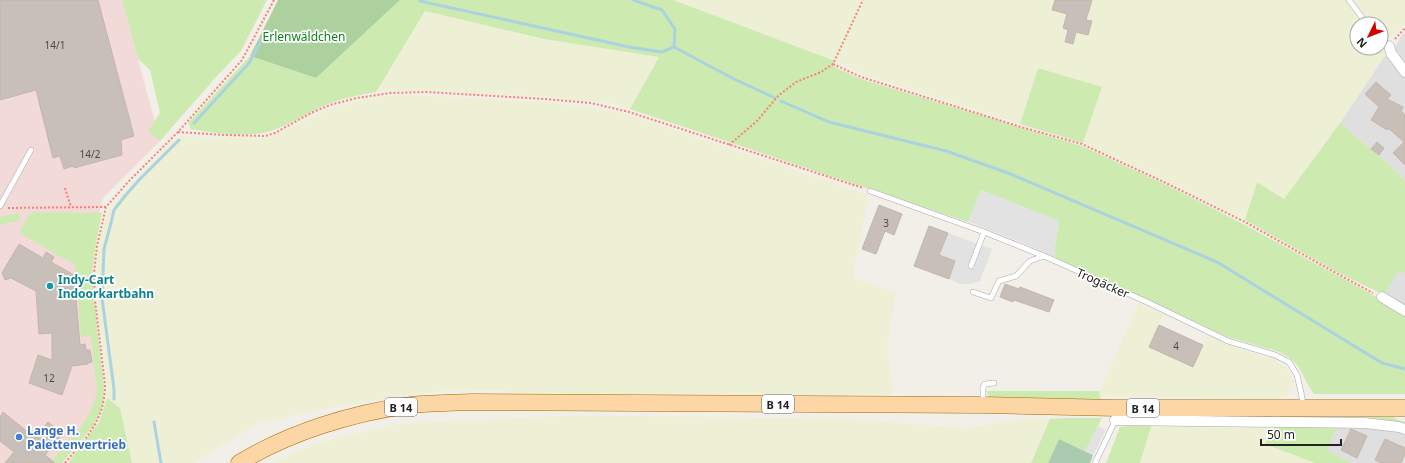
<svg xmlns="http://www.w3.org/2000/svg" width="1405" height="463" viewBox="0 0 1405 463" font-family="'Noto Sans',sans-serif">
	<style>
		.residential { fill: #e0dfdf }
		.commercial { fill: #f2dad9 }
		.farmland { fill: #eef0d5 }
		.grass { fill: #cdebb0 }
		.forest { fill: #add19e }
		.cemetery { fill: #aacbaf }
		.parking { fill: #e2e2e2 }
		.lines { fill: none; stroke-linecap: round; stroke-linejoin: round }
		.stream { stroke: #aad3df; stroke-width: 3 }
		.building { fill: #c7bfb8; stroke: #c4b6ab }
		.service-casing { stroke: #a9a9a9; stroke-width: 6 }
		.minor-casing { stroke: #a9a9a9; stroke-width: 11 }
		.primary-casing { stroke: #a06b00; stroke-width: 17 }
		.path { stroke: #fa8072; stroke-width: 2; stroke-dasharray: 2 2; stroke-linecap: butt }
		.service { stroke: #fff; stroke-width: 5 }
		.minor { stroke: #fff; stroke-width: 10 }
		.primary { stroke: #fcd6a4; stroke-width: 16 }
		.culture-dot { fill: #0f9aa8; stroke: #fff; stroke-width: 1.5 }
		.shop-dot { fill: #3f7fe0; stroke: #fff; stroke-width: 1.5 }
		.labels { text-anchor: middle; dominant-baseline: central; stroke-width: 3.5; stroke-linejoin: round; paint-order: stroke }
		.number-label { font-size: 10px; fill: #4b4948 }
		.shield { fill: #fff; stroke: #646464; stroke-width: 1 }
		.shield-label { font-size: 11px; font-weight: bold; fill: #222 }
		.park-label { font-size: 12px; fill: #0c8416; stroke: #fff }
		.culture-label { font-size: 12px; font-weight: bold; fill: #0d838f; stroke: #fff; text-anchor: start }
		.street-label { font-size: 12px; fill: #222; stroke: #fff }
		.shop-label { font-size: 12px; font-weight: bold; fill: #366cbe; stroke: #fff; text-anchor: start }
	</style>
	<rect width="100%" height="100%" fill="#f2efe9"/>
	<g class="residential">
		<polygon points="1405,32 1405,181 1396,171 1340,123 1386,54 1390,57 1401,36"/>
		<polygon points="1398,270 1405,274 1405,307 1384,295"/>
		<polygon points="1367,417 1392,417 1400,421 1405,422 1405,463 1351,463 1327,450 1338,425 1366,425"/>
	</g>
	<polygon class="commercial" points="0,0 122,0 160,141 103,198 90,255 98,404 58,463 0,463"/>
	<g class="farmland">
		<polygon points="673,0 1347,0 1364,24 1357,24 1357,48 1381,48 1381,47 1386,54 1340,123 1284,199 1257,182 1245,220 1168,182 1083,143 1101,87 1038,68 1020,124 862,74 827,58"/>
		<polygon points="1353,0 1405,0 1405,24 1394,35 1386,38 1381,36 1381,24 1370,24"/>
		<polygon points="425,11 544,39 659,57 630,109 613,104 546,97 443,91 376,92"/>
		<polygon points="393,95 416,95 544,102 609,110 630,115 869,195 853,277 896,293 887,347 890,370 893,390 890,395 521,394 498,390 442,391 386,398 295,415 259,423 194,463 132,463 120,408 107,398 107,382 98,310 96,277 97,254 102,228 109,208 174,139 181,136 258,139 270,137 329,109 363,99"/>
		<polygon points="1139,303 1164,314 1149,347 1193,367 1208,335 1251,353 1275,359 1286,368 1291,375 1294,385 1290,392 1288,395 1275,399 1100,396 1099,391"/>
		<polygon points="580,415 844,419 967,428 1020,419 1050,419 1031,463 272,463 314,444 395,424"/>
		<polygon points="1152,423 1275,426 1265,444 1315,463 1140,463"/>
	</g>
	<g class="grass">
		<polygon points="122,0 267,0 241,51 216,77 160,141 148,131 160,113 150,70 138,59"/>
		<path d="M400 0H673L827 58 834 61 835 67 861 79 1082 146 1169 186 1245 225 1368 292 1405 315V394H1314C1300 375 1303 363 1279 352L1228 337 1056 258 1054 252 1059 221 981 190 968 222 630 109 659 57 544 39 425 11 376 92C360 95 343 98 328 104 309 112 290 125 270 131 249 138 213 133 191 129L188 123 250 56 316 78Z"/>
		<polygon points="1038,68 1102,87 1083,143 1020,124"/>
		<polygon points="1340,123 1396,171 1405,181 1405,274 1398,271 1384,295 1337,272 1245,220 1257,182 1284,199"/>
		<path d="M34 212 102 213 96 243 92 275 98 336 104 386 103 406 94 425 62 463H55L53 459C72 438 92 419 97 390L91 336 81 337 75 265 19 233 29 215Z"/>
		<polygon points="17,213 21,217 18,221 0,225 0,217"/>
		<polygon points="986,391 1099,391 1101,401 990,399"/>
		<polygon points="107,398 120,408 132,463 68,463 99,422"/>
		<polygon points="1367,417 1392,417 1400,421 1405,422 1405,426 1367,421"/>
		<polygon points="1066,418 1102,418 1085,451 1059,439 1048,463 1031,463 1050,419"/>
		<polygon points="1152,423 1140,463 1106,463 1120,427"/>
		<polygon points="1338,425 1327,450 1351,463 1315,463 1265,444 1275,426"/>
	</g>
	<polygon class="forest" points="278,0 400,0 316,78 250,56"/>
	<polygon class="cemetery" points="1059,439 1093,455 1090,463 1048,463"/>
	<g class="parking">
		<polygon points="981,190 1059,221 1054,252 1056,258 1018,241 968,222"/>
		<polygon points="948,233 992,249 980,281 971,284 960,284 949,279 955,262 939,255"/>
		<polygon points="1098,426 1106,430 1093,455 1085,451"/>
	</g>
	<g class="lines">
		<g class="stream">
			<polyline points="633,0 662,10 675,29 674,47 732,78 775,98"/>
			<polyline points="420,1 629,47 662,52 674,47"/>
			<polyline points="781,101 829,122 946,151 1008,173 1217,262 1382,363 1405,369"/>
			<polyline points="194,123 249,63 267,31"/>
			<polyline points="114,399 114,389 102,298 104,249 111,223 114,210 125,196 139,180 179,140"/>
			<polyline points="154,422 161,463"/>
		</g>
	</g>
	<g class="building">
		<polygon points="0,0 98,0 134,136 121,140 122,155 74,168 73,166 64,169 60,156 53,158 36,90 0,100"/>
		<polygon points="1055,0 1092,0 1086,20 1092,21 1088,35 1076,32 1073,44 1065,42 1068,30 1063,28 1067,14 1052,10"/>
		<polygon points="1376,82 1391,95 1387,99 1403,107 1401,111 1405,115 1405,165 1393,153 1404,142 1388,128 1387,130 1371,120 1379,107 1365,94"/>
		<polygon points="1377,142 1384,148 1379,155 1371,149"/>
		<polygon points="879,205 902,214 894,235 885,231 876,254 862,249"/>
		<polygon points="929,226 948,233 939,255 955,261 949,279 914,266"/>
		<polygon points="19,244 43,258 46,252 54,257 51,262 74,275 80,345 85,344 86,350 90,350 92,362 88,363 88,364 72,366 62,395 29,383 38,355 52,360 52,333 39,334 36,291 11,278 5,280 2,273"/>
		<polygon points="1005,284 1019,289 1020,287 1054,300 1049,312 1014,300 1013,302 1000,297"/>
		<polygon points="1159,325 1203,345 1193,367 1149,347"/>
		<polygon points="3,412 35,438 48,422 63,434 45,455 55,463 5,463 14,452 0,441 0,417"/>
		<polygon points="1351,429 1367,436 1357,458 1341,450"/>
		<polygon points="1385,439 1405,448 1405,454 1401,463 1381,463 1375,460"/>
	</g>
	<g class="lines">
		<g class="service-casing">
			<g id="service">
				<polyline points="1349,0 1367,24"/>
				<polyline points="1381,41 1389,46"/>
				<polyline points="870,191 984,232 1044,256 1147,302 1228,341 1275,355 1289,362 1297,375 1301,392 1303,405"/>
				<polyline points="0,206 31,150"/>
				<polyline points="971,266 984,232"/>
				<polyline points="973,292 991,298 999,281 1016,276 1030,261 1044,256"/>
				<polyline points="983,404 983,387 985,384 994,383"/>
				<polyline points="1095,463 1116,419"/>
			</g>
		</g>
		<g class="minor-casing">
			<g id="minor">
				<polyline points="1389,46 1391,53 1405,72"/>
				<polyline points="1382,297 1405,311"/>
				<polyline points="1115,420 1365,423 1399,427 1405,429"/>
			</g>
		</g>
		<g class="primary-casing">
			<path id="primary" d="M239 463C290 432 352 413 411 405 431 403 451 403 471 402L983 405 1116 408H1405"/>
		</g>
		<g class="path">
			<polyline points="1395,39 1405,28"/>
			<polyline points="833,64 861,77 1021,127 1082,144 1168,184 1245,222 1336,273 1373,293"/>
			<polyline points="178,132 225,135 265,136 275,133 311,113 330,105 357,98 390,93 427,92 545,99 591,103 629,112 863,188"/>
			<polyline points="729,145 757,121 778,96 796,82 821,72 833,64 863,0"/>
			<polyline points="65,188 71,207"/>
			<polyline points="8,208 106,207"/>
			<path d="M65 463C86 438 105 420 105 385L95 300 94 273 97 246 106 207 128 182 178 132 242 60 274 0"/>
		</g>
		<use href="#service" class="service"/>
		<use href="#minor" class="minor"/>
		<use href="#primary" class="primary"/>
	</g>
	<circle class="culture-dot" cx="50" cy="286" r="4"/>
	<circle class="shop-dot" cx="19" cy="437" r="4"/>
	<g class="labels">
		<g class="number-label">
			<text x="55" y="45">14/1</text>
			<text x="90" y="154">14/2</text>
			<text x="886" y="223">3</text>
			<text x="1176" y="346">4</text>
			<text x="49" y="378">12</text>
		</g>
		<g class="shield">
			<rect x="762" y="395" width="32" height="18" rx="3"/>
			<rect x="385" y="398" width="32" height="18" rx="3"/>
			<rect x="1127" y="399" width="32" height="18" rx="3"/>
		</g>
		<g class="shield-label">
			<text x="778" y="404">B 14</text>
			<text x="401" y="407">B 14</text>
			<text x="1143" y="408">B 14</text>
		</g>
		<g class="park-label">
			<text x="304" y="36">Erlenwäldchen</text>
		</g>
		<g class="culture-label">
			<text x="58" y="279">Indy-Cart<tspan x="58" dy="14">Indoorkartbahn</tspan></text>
		</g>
		<g class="street-label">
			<text transform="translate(1103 283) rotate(24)">Trogäcker</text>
		</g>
		<g class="shop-label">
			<text x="27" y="430">Lange H.<tspan x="27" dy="14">Palettenvertrieb</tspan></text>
		</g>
	</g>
	<g transform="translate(1369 36) rotate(227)"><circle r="19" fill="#ffffff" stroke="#a7a7a7"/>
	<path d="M0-3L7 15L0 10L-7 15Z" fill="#d40000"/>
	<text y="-6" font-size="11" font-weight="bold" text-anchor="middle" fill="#222222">N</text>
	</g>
	<path d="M1261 439v6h80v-6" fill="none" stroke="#222222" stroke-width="2"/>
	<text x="1267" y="439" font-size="12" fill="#222222" stroke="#ffffff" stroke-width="3" paint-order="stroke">50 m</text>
</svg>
